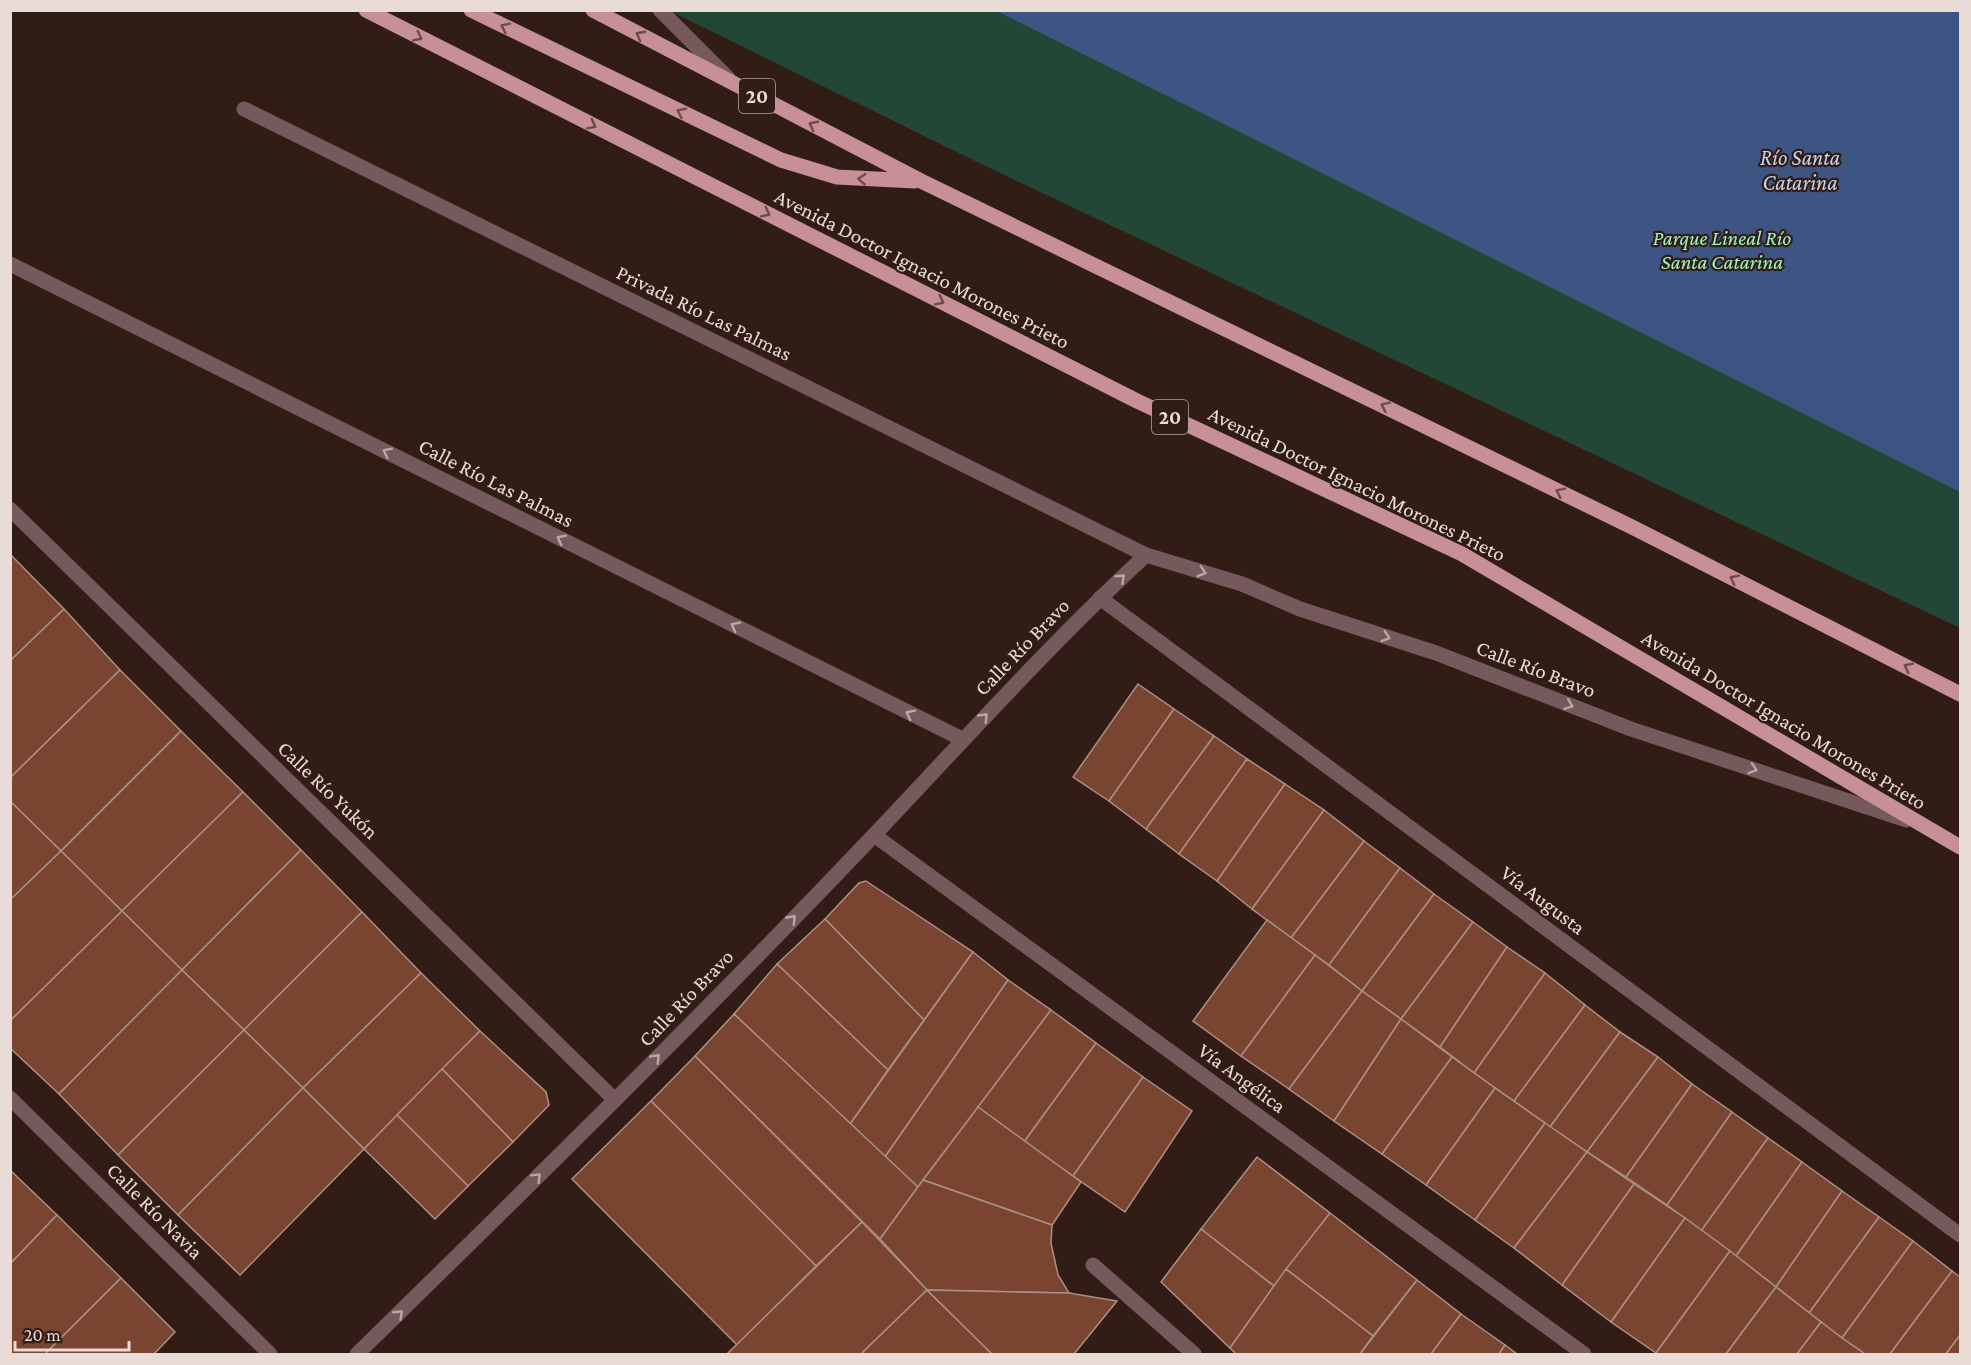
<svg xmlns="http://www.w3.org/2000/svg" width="1971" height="1365" viewBox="0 0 1971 1365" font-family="'Crimson Pro',serif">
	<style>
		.green { fill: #224736 }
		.water { fill: #3e5482 }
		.building { fill: #7a4530; stroke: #ab9086; stroke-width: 1.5 }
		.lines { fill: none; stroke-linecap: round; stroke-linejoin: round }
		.service { stroke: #75595d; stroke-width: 15 }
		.minor { stroke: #75595d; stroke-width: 15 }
		.tertiary { stroke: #75595d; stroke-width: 15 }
		.primary { stroke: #c78f97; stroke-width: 15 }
		.oneway { stroke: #6d4b49 }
		.oneway2 { stroke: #bba7a5 }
		.labels { text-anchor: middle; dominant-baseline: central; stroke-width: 4.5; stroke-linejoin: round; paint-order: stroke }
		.shield { fill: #311d15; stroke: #b2a29b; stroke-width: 1.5 }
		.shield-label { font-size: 20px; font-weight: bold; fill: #e9dbd5 }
		.park-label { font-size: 21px; font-style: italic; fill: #96f4c7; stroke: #311d15 }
		.street-label { font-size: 21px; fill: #e9dbd5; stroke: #311d15 }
		.water-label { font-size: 22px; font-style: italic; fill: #c4d3f1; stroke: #311d15 }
	</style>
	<rect width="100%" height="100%" fill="#311d15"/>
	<polygon class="green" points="670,11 1960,11 1960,628 975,161"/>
	<polygon class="water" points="997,11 1960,11 1960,492"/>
	<g class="building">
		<polygon points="10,554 64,609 10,661"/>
		<polygon points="64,609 120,670 10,778 10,661"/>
		<polygon points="120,670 181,731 61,851 10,801 10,778"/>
		<polygon points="1138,684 1174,709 1109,801 1073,777"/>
		<polygon points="1174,709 1214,736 1146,829 1109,801"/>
		<polygon points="181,731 243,792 122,911 61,851"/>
		<polygon points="1214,736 1247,759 1179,854 1146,829"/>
		<polygon points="1247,759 1285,784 1217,881 1179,854"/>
		<polygon points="1285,784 1324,810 1252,909 1217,881"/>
		<polygon points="243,792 301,850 182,970 122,911"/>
		<polygon points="10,801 61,851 10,900"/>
		<polygon points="1324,810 1364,841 1291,938 1252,909"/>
		<polygon points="1364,841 1400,868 1329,965 1291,938"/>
		<polygon points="301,850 362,912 244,1030 182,970"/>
		<polygon points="61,851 122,911 10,1021 10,900"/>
		<polygon points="1400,868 1434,894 1362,991 1329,965"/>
		<polygon points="866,881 973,952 924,1020 825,919 859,883"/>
		<polygon points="1434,894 1473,922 1401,1019 1362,991"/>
		<polygon points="122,911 182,970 59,1094 10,1048 10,1021"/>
		<polygon points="362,912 421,973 303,1088 244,1030"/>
		<polygon points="825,919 924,1020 888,1070 777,964"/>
		<polygon points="1267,920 1315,955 1241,1056 1193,1021"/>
		<polygon points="1473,922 1507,947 1440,1047 1401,1019"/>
		<polygon points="1507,947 1545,973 1474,1073 1440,1047"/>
		<polygon points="973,952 1008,980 885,1157 850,1124"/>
		<polygon points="1315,955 1362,991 1289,1089 1241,1056"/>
		<polygon points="777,964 888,1070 850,1124 734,1014"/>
		<polygon points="182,970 244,1030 118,1155 59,1094"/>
		<polygon points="421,973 480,1031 364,1149 303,1088"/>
		<polygon points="1545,973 1585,1005 1514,1101 1474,1073"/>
		<polygon points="1008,980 1051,1010 918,1187 885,1157"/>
		<polygon points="1362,991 1401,1019 1334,1121 1289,1089"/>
		<polygon points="1585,1005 1620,1032 1550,1127 1514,1101"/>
		<polygon points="1051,1010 1096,1043 1024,1142 978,1107"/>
		<polygon points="734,1014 918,1187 880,1239 695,1056"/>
		<polygon points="1401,1019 1452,1057 1382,1154 1334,1121"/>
		<polygon points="244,1030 303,1088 178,1215 118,1155"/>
		<polygon points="480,1031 546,1092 549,1105 513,1142 442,1069"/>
		<polygon points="1620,1032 1658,1057 1587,1152 1550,1127"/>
		<polygon points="1096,1043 1143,1077 1073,1176 1024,1142"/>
		<polygon points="695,1056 862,1222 816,1266 651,1101"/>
		<polygon points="1452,1057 1495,1088 1426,1185 1382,1154"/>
		<polygon points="1658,1057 1692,1084 1626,1177 1587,1152"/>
		<polygon points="442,1069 513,1142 468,1186 397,1115"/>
		<polygon points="1143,1077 1192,1111 1125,1212 1073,1176"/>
		<polygon points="1692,1084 1732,1112 1667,1205 1626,1177"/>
		<polygon points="303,1088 364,1149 240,1275 178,1215"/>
		<polygon points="1495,1088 1545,1123 1475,1220 1426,1185"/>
		<polygon points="651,1101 816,1266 737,1345 572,1179"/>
		<polygon points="978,1107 1081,1182 1052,1225 923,1180"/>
		<polygon points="1732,1112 1768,1138 1701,1231 1667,1205"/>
		<polygon points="397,1115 468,1186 435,1219 364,1149"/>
		<polygon points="1545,1123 1587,1152 1514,1248 1475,1220"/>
		<polygon points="1768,1138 1802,1162 1736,1256 1701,1231"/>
		<polygon points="1587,1152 1634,1184 1562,1285 1514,1248"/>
		<polygon points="1257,1157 1330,1213 1274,1286 1201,1229"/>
		<polygon points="1802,1162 1842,1191 1776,1287 1736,1256"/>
		<polygon points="10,1170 57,1215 10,1264"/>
		<polygon points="923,1180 1052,1225 1051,1243 1058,1275 1069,1293 927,1290 880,1239"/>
		<polygon points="1634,1184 1685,1218 1611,1322 1562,1285"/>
		<polygon points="1842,1191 1879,1217 1809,1313 1776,1287"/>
		<polygon points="1330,1213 1417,1280 1373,1336 1286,1269"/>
		<polygon points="57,1215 121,1278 45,1354 10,1354 10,1264"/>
		<polygon points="1879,1217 1913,1241 1842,1338 1809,1313"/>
		<polygon points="1685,1218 1730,1251 1656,1353 1611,1322"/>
		<polygon points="862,1222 927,1290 861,1354 727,1354"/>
		<polygon points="1201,1229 1274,1286 1230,1348 1161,1282"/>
		<polygon points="1913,1241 1952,1271 1890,1354 1865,1354 1842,1338"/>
		<polygon points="1730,1251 1776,1287 1726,1354 1658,1354 1656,1353"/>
		<polygon points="1286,1269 1373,1336 1360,1354 1236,1354 1230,1348"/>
		<polygon points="1952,1271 1960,1277 1960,1335 1946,1354 1890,1354"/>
		<polygon points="121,1278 175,1332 154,1354 45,1354"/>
		<polygon points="1417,1280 1461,1314 1431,1354 1360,1354"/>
		<polygon points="1776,1287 1821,1322 1797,1354 1726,1354"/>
		<polygon points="927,1290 992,1354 861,1354"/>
		<polygon points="927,1290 1069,1293 1117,1301 1074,1354 992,1354"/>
		<polygon points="1461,1314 1505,1345 1499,1354 1431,1354"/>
		<polygon points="1821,1322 1842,1338 1865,1354 1797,1354"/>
		<polygon points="1960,1335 1960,1354 1946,1354"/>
		<polygon points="1505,1345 1517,1354 1499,1354"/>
	</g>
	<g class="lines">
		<polyline class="service" points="660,10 728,78"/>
		<g class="minor">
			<polyline points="244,109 1146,555"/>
			<polyline points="10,264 962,739"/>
			<polyline points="10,509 615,1100"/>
			<polyline points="1100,598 1960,1235"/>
			<polyline points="874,835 1584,1354"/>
			<polyline points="10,1098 270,1354"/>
			<polyline points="1093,1265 1194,1354"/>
		</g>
		<path class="tertiary" d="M357 1354C532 1183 706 1012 875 834 964 740 1051 643 1146 555L1242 584 1300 609 1436 653 1631 729 1906 820"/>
		<g class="primary">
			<polyline points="366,10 1137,401 1462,554 1960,847"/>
			<polyline points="471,10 781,160 837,177 915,181"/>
			<polyline points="593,10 921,181 1632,527 1960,694"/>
		</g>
	</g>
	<defs><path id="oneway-chevron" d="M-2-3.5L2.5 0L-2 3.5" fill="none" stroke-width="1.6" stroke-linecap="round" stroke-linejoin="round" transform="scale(1.5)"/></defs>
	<g class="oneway">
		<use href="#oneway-chevron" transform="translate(505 27) rotate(-154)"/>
		<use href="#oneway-chevron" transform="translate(640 35) rotate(-152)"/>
		<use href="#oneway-chevron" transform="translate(418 37) rotate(27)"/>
		<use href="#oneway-chevron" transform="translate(681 112) rotate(-154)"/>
		<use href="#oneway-chevron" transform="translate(592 125) rotate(27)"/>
		<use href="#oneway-chevron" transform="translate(813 125) rotate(-152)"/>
		<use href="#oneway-chevron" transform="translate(862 179) rotate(-177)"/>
		<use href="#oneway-chevron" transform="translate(766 213) rotate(27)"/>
		<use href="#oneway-chevron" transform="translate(940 301) rotate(27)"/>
		<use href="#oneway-chevron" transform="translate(1385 406) rotate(-154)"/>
		<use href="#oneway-chevron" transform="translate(1560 492) rotate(-154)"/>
		<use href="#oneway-chevron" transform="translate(1734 579) rotate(-153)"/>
		<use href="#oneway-chevron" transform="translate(1908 667) rotate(-153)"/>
	</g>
	<g class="oneway2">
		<use href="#oneway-chevron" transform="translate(387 452) rotate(-153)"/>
		<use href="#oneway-chevron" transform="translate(561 539) rotate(-153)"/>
		<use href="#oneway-chevron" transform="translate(1202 572) rotate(17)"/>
		<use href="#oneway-chevron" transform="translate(1121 578) rotate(-43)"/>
		<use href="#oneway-chevron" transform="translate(735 626) rotate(-153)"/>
		<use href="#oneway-chevron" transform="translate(1386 637) rotate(18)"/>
		<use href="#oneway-chevron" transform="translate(1569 705) rotate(21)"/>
		<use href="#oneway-chevron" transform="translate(910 714) rotate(-153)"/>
		<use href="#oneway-chevron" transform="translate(984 717) rotate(-46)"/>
		<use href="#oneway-chevron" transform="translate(1753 769) rotate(18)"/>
		<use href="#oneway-chevron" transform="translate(792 919) rotate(-46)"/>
		<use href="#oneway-chevron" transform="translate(656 1058) rotate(-46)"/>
		<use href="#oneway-chevron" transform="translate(537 1177) rotate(-45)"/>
		<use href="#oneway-chevron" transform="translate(399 1314) rotate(-44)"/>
	</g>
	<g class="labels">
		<g class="shield">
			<rect x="739" y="79" width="36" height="34" rx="4.5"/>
			<rect x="1152" y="400" width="36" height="34" rx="4.5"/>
		</g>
		<g class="shield-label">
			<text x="757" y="96">20</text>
			<text x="1170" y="417">20</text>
		</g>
		<g class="park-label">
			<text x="1722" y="238">Parque Lineal Río<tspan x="1722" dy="24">Santa Catarina</tspan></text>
		</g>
		<g class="street-label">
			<text transform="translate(922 269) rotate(27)">Avenida Doctor Ignacio Morones Prieto</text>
			<text transform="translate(704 313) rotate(26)">Privada Río Las Palmas</text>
			<text transform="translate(496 483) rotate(27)">Calle Río Las Palmas</text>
			<text transform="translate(1357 484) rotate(26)">Avenida Doctor Ignacio Morones Prieto</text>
			<text transform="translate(1022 647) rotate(-46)">Calle Río Bravo</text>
			<text transform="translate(1536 669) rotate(21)">Calle Río Bravo</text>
			<text transform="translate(1784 720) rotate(31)">Avenida Doctor Ignacio Morones Prieto</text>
			<text transform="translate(328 790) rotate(44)">Calle Río Yukón</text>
			<text transform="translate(1543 900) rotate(37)">Vía Augusta</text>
			<text transform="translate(686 998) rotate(-46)">Calle Río Bravo</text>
			<text transform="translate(1242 1078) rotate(36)">Vía Angélica</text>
			<text transform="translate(155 1211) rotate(45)">Calle Río Navia</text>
		</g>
		<g class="water-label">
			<text x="1800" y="157">Río Santa<tspan x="1800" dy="25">Catarina</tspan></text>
		</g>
	</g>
	<rect width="1971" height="1365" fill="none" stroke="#e9dbd5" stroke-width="24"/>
	<path d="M15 1341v9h114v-9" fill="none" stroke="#e9dbd5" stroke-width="3"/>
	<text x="24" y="1341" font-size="18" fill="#e9dbd5" stroke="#311d15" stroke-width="4.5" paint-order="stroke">20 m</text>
</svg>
